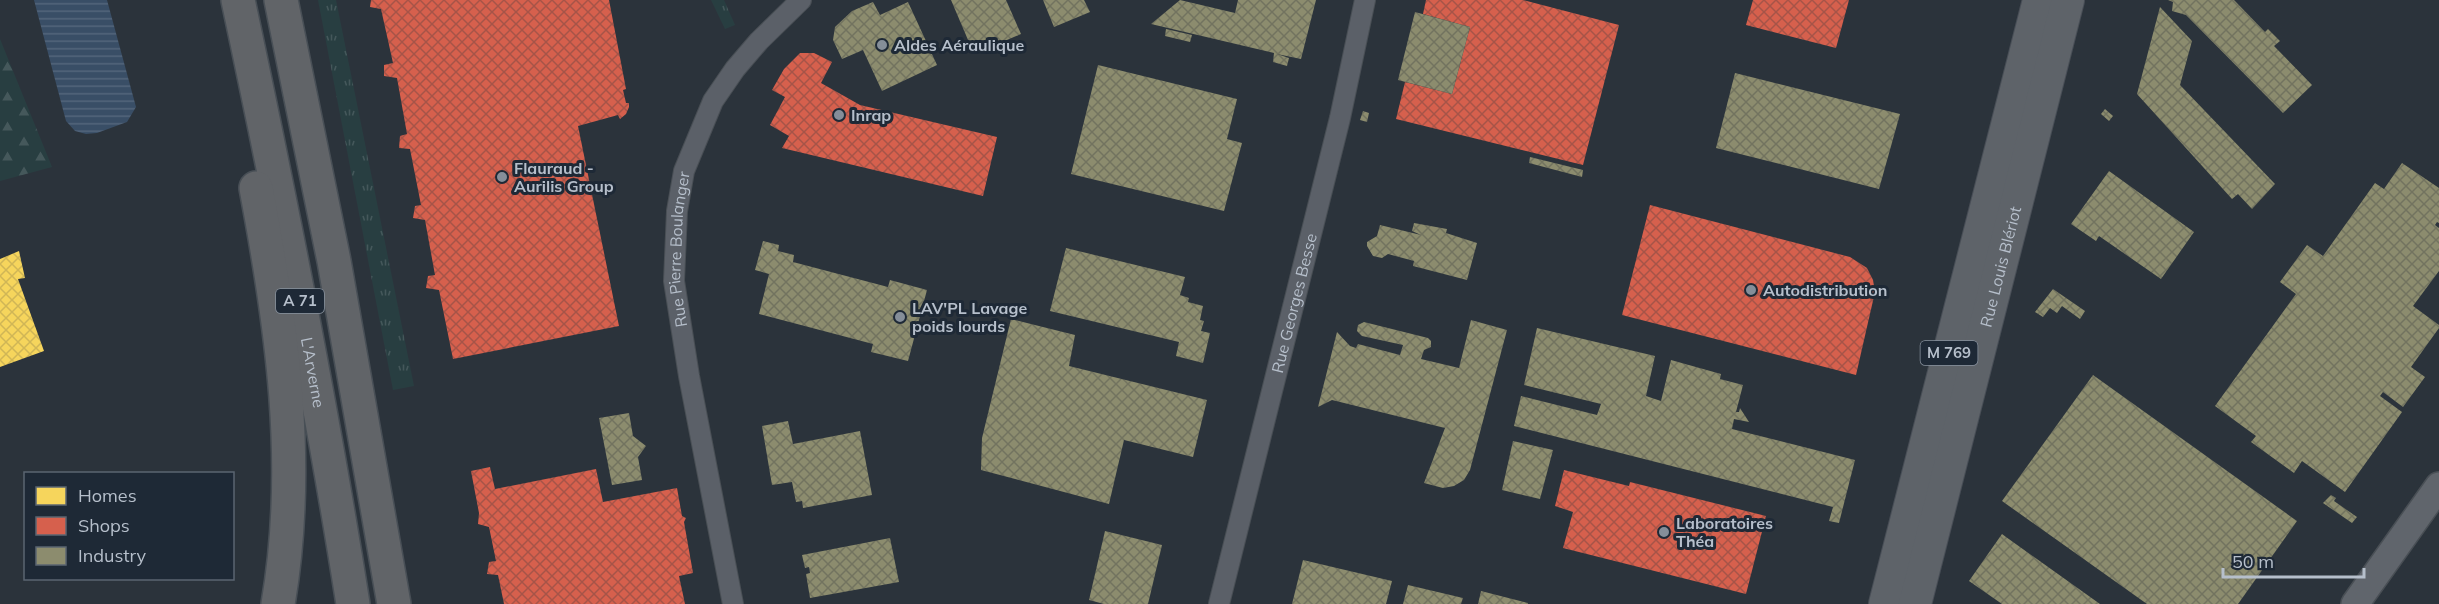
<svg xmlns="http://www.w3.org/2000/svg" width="2439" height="604" font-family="Mulish,sans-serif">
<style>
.grass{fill:url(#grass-tufts)}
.forest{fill:url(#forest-firs)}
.water{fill:url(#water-rules)}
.homes{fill:url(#homes-cross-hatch)}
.shops{fill:url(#shops-cross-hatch)}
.industry{fill:url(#industry-cross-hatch)}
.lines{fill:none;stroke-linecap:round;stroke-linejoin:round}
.street-casing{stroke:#494f55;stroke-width:22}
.secondary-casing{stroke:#494f55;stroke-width:30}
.primary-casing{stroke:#494f57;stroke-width:34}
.highway-casing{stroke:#484f56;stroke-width:36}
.street{stroke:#5b6068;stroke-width:20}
.secondary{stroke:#60656c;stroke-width:27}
.primary{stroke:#5e6369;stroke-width:32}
.highway{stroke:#616468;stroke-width:33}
.poi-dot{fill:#858e99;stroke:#1e2936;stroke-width:2}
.labels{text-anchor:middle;stroke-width:6;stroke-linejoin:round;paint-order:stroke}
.shield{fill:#1e2936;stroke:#88929e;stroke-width:1.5}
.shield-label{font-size:15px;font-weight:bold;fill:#b6bfcb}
.poi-label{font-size:16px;font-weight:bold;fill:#b6bfcb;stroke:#1e2936;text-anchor:start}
.street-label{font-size:16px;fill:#b6bfcb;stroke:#1e2936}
</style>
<defs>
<pattern id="grass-tufts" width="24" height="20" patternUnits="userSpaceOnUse" patternTransform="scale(1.5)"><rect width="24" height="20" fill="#283e41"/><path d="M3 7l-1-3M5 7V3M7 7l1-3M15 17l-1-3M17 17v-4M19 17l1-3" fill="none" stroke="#45585b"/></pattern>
<pattern id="forest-firs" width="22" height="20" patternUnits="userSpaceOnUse" patternTransform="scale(1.5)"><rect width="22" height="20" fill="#283e41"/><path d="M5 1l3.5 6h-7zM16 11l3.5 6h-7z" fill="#45585b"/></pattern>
<pattern id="water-rules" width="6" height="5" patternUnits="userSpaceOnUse" patternTransform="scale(1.5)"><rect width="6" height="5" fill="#394e66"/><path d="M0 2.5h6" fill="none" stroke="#53667b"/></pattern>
<pattern id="homes-cross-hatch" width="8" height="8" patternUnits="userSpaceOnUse" patternTransform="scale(1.5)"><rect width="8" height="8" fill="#f6d55c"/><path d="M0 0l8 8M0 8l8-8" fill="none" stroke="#d0b656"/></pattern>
<pattern id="shops-cross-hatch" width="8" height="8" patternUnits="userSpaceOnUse" patternTransform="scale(1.5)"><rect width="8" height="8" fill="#d6604d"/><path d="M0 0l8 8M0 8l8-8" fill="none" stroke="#a65448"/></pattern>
<pattern id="industry-cross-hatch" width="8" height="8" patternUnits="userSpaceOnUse" patternTransform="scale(1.5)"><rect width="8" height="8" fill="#8c8c6e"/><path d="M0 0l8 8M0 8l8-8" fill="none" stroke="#72735f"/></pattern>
</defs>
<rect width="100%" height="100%" fill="#2b333b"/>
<g class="grass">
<path d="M 318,0 L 336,0 L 414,386 L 393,390 Z"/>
<path d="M 711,0 L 724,0 L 735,25 L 725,29 Z"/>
</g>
<path class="forest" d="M 0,39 L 52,167 L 0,181 Z"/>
<path class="water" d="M 34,0 L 107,0 L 136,107 L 127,122 L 97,133 L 86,134 L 75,131 L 66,121 Z"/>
<path class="homes" d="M 19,251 L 25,278 L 18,279 L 44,351 L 0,367 L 0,259 Z"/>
<g class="shops">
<path d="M 371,0 L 609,0 L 626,89 L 623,90 L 626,103 L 629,103 L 629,107 L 626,114 L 620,119 L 618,115 L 578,126 L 619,326 L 453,359 L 439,290 L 426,288 L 428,276 L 435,275 L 425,220 L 413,218 L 415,206 L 421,205 L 410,149 L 399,148 L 400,136 L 407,134 L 397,78 L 384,76 L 384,65 L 393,63 L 381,9 L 370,7 Z"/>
<path d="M 1426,0 L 1523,0 L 1619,25 L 1583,165 L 1396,119 L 1405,82 L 1452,94 L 1470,27 L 1423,14 Z"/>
<path d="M 1753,0 L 1849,0 L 1836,48 L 1746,25 Z"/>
<path d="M 800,53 L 814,53 L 832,62 L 821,83 L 860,105 L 997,137 L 983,196 L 782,148 L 789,136 L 770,125 L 785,97 L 772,90 L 784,69 Z"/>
<path d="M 1650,205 L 1850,257 L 1867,268 L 1873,280 L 1875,292 L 1856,375 L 1622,315 Z"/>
<path d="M 490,467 L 495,489 L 596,469 L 603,502 L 677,488 L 682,516 L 686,518 L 684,522 L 693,573 L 679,576 L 685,604 L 504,604 L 498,575 L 487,574 L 489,562 L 496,561 L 489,527 L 478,524 L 479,513 L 471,471 Z"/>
<path d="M 1564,470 L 1629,486 L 1630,482 L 1766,516 L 1746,594 L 1563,548 L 1573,512 L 1555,506 Z"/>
</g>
<g class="industry">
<path d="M 951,0 L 1006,0 L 1021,34 L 974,54 Z"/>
<path d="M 1043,0 L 1084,0 L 1090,12 L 1054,27 Z"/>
<path d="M 1180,0 L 1235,13 L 1238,0 L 1316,0 L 1301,59 L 1277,54 L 1289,58 L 1287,66 L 1273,62 L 1274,53 L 1151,24 Z"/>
<path d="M 2168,0 L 2234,0 L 2265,32 L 2268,29 L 2280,41 L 2274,46 L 2312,85 L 2283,113 L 2186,15 L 2172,11 L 2173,2 Z"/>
<path d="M 873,2 L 880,15 L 908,2 L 937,65 L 882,91 L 863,50 L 842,59 L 833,40 L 835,27 L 852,11 Z"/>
<path d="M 2160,7 L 2192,41 L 2180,85 L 2275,184 L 2252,209 L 2238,194 L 2232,199 L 2137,94 Z"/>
<path d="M 1415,12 L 1470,27 L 1452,94 L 1398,80 Z"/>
<path d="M 1166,29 L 1192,35 L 1190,42 L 1165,36 Z"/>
<path d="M 1098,65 L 1237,99 L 1227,139 L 1242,143 L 1224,211 L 1071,174 Z"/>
<path d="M 1735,73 L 1900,114 L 1879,189 L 1716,148 Z"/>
<path d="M 2105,109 L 2113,116 L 2109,121 L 2101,114 Z"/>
<path d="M 1363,111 L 1369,113 L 1367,122 L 1360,120 Z"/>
<path d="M 1530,157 L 1583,170 L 1582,177 L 1529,163 Z"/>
<path d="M 2402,163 L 2439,188 L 2439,223 L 2437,222 L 2435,225 L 2439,228 L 2439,271 L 2413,306 L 2439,325 L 2439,328 L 2411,367 L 2425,377 L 2403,407 L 2383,392 L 2380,396 L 2402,412 L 2345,492 L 2302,461 L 2294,473 L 2251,442 L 2256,436 L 2215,406 L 2296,294 L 2280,282 L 2307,245 L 2323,256 L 2375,183 L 2384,189 Z"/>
<path d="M 2109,171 L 2194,232 L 2161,279 L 2099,236 L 2096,241 L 2071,224 Z"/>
<path d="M 1414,223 L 1447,229 L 1446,233 L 1477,243 L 1467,280 L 1413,266 L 1414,261 L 1388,254 L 1382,258 L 1373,256 L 1367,246 L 1367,242 L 1377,236 L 1380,225 L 1421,235 L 1412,231 Z"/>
<path d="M 763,241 L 779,245 L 778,251 L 794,255 L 793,262 L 888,287 L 890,280 L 927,290 L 908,361 L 871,352 L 873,344 L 759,314 L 769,274 L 755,270 Z"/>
<path d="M 1066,248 L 1185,277 L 1180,295 L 1189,298 L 1188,302 L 1203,306 L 1200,320 L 1204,321 L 1201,331 L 1210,333 L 1203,363 L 1176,356 L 1179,342 L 1050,311 Z"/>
<path d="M 2053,289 L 2085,311 L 2080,319 L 2062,306 L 2057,313 L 2050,308 L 2043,317 L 2035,312 Z"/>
<path d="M 1011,319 L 1075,335 L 1069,366 L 1207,400 L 1193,457 L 1124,440 L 1109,504 L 981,470 L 982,438 Z"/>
<path d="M 1471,320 L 1507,330 L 1470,470 L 1464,480 L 1454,486 L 1443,488 L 1424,483 L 1445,428 L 1332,400 L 1318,407 L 1337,332 L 1350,346 L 1356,348 L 1358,344 L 1400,355 L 1403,345 L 1362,336 L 1357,331 L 1358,325 L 1364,322 L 1428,338 L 1431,341 L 1431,347 L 1424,350 L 1421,359 L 1459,368 Z"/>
<path d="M 1537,328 L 1655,356 L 1646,396 L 1661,401 L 1671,360 L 1721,374 L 1720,379 L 1743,385 L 1736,412 L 1739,412 L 1740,408 L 1749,422 L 1734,419 L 1732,429 L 1855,460 L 1839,523 L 1829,521 L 1833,507 L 1514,426 L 1521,396 L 1597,415 L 1601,404 L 1524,385 Z"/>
<path d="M 2093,375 L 2297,521 L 2238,604 L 2147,604 L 2002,501 Z"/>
<path d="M 629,413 L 633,436 L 646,446 L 638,457 L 642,480 L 612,485 L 599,418 Z"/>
<path d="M 788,421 L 793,444 L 860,431 L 872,495 L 803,508 L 802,501 L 796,502 L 792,482 L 772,485 L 762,426 Z"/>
<path d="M 1513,441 L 1553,450 L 1540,499 L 1502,490 Z"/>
<path d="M 2331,495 L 2336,498 L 2334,501 L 2357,517 L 2352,523 L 2323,503 Z"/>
<path d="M 1105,531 L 1162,545 L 1148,604 L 1104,604 L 1089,600 Z"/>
<path d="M 2002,534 L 2006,537 L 2100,604 L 2002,604 L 1969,581 Z"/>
<path d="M 890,538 L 899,582 L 810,598 L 806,574 L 810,573 L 809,567 L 805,568 L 802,555 Z"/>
<path d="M 1303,560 L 1392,581 L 1386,604 L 1292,604 Z"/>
<path d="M 1408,585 L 1463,598 L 1461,604 L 1403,604 Z"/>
<path d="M 1481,591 L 1528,603 L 1528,604 L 1478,604 Z"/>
</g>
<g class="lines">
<g class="street-casing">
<g id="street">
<path id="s1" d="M 733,604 L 689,376 L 674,281 L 677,211 L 684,171 L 713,101 L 735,69 L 759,41 L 801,0"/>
<path id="s2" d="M 1219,604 L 1340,118 L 1365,0"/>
</g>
</g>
<g class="secondary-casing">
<path id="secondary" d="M 2355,604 L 2439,486"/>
</g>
<g class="primary-casing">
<g id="primary">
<path d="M 1885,604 L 2039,0"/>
<path id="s3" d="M 1915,604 L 2068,0"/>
</g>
</g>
<g class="highway-casing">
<g id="highway">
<path id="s4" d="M 238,0 C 281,201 321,401 353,604"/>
<path d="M 281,0 L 334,261 L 394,604"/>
<path d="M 256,188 C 282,326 302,465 278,604"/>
</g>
</g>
<use href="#street" class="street"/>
<use href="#secondary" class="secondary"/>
<use href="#primary" class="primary"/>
<use href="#highway" class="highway"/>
</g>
<g class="poi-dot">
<circle cx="882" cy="45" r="6"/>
<circle cx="839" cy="115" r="6"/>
<circle cx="502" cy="177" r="6"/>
<circle cx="1751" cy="290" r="6"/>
<circle cx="900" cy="317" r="6"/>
<circle cx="1664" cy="532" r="6"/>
</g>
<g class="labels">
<g class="shield">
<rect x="276" y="289" width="48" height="24" rx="4.5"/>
<rect x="1920.5" y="341" width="57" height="24" rx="4.5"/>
</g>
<g class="shield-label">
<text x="300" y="306">A 71</text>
<text x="1949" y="358">M 769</text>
</g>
<g class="poi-label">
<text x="894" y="51">Aldes Aéraulique</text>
<text x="851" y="121">Inrap</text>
<text x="514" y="174">Flauraud -<tspan x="514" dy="18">Aurilis Group</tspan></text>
<text x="1763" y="296">Autodistribution</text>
<text x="912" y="314">LAV'PL Lavage<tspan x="912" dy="18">poids lourds</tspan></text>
<text x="1676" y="529">Laboratoires<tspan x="1676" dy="18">Théa</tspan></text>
</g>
<g class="street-label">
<text dy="6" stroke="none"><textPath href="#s1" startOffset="360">Rue Pierre Boulanger</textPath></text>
<text dy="6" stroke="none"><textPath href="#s3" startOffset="348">Rue Louis Blériot</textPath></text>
<text dy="6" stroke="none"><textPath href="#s2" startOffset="310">Rue Georges Besse</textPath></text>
<text dy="6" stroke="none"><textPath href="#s4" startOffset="380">L'Arverne</textPath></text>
</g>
</g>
<rect x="24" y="472" width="210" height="108" fill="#1e2936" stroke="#5b6572" stroke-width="1.5"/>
<rect x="36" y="487" width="30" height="18" fill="#f6d55c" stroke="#5b6572" stroke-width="1.5"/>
<text x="78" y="502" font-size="18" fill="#b6bfcb">Homes</text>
<rect x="36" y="517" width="30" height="18" fill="#d6604d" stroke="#5b6572" stroke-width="1.5"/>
<text x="78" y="532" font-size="18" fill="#b6bfcb">Shops</text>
<rect x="36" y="547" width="30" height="18" fill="#8c8c6e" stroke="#5b6572" stroke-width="1.5"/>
<text x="78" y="562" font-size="18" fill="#b6bfcb">Industry</text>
<path d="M2223 568v9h141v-9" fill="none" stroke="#b6bfcb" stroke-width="3"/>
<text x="2232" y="568" font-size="18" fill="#b6bfcb" stroke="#1e2936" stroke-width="4.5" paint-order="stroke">50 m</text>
</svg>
